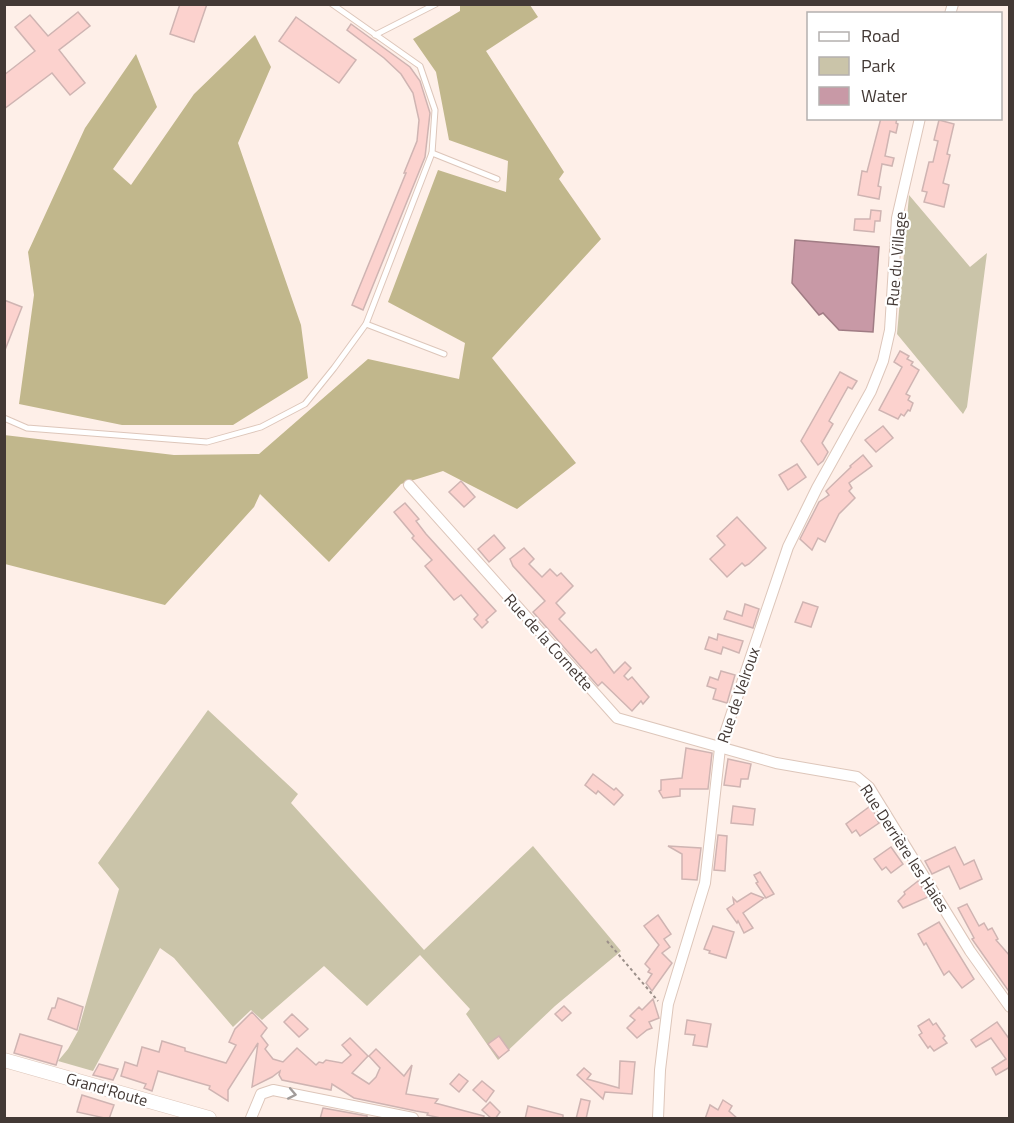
<svg xmlns="http://www.w3.org/2000/svg" width="1014" height="1123" font-family="'Titillium Web',sans-serif">
<style>
.green{fill:#cac4a9}
.forest{fill:#c1b78c}
.water{fill:#c899a6;stroke:#a07c84;stroke-width:1.5}
.building{fill:#fcd2ce;stroke:#cfb4b2;stroke-width:1.5}
.lines{fill:none;stroke-linecap:round;stroke-linejoin:round}
.service-casing{stroke:#ddc6ba;stroke-width:7}
.minor-casing{stroke:#ddc6ba;stroke-width:12}
.secondary-casing{stroke:#ddc6ba;stroke-width:15}
.path{stroke:#9b8f89;stroke-width:2;stroke-dasharray:3 3;stroke-linecap:butt}
.service{stroke:#fff;stroke-width:5}
.minor{stroke:#fff;stroke-width:10}
.secondary{stroke:#fff;stroke-width:14}
.oneway{stroke:#a19c9a}
.labels{text-anchor:middle;stroke-width:4.5;stroke-linejoin:round;paint-order:stroke}
.street-label{font-size:16px;fill:#433935;stroke:#fff}
</style>
<rect width="100%" height="100%" fill="#feefe8"/>
<g class="green">
<path d="M 909,195 L 970,267 L 987,253 L 967,407 L 963,414 L 897,334 Z"/>
<path d="M 208,710 L 298,794 L 291,803 L 424,950 L 533,846 L 621,951 L 555,1006 L 498,1060 L 466,1014 L 470,1009 L 420,955 L 367,1006 L 324,966 L 262,1020 L 251,1010 L 233,1027 L 174,958 L 160,948 L 93,1071 L 58,1061 L 68,1049 L 78,1031 L 119,889 L 98,863 Z"/>
</g>
<g class="forest">
<path d="M 460,5 L 530,5 L 538,17 L 486,51 L 564,172 L 559,179 L 601,239 L 492,358 L 576,463 L 517,509 L 443,471 L 401,484 L 329,562 L 260,494 L 254,507 L 165,605 L 5,564 L 4,435 L 174,455 L 259,454 L 368,359 L 459,379 L 465,343 L 388,302 L 438,170 L 506,192 L 508,161 L 449,140 L 436,72 L 413,39 L 460,11 Z"/>
<path d="M 255,35 L 271,67 L 238,143 L 301,325 L 308,378 L 233,425 L 122,425 L 19,404 L 34,295 L 28,252 L 85,128 L 136,54 L 157,107 L 113,169 L 131,185 L 194,94 Z"/>
</g>
<path class="water" d="M 795,240 L 879,247 L 873,332 L 839,330 L 823,313 L 819,315 L 792,283 Z"/>
<g class="building">
<path d="M 180,4 L 207,4 L 194,42 L 170,34 Z"/>
<path d="M 78,12 L 90,26 L 59,50 L 85,83 L 70,95 L 52,73 L 4,109 L 4,75 L 35,51 L 15,27 L 30,15 L 48,36 Z"/>
<path d="M 296,17 L 356,60 L 339,83 L 279,41 Z"/>
<path d="M 351,24 L 410,67 L 420,81 L 430,113 L 425,157 L 363,310 L 352,305 L 406,173 L 404,173 L 417,141 L 419,120 L 413,93 L 401,74 L 384,58 L 347,30 Z"/>
<path d="M 881,118 L 897,118 L 896,123 L 898,124 L 896,133 L 890,131 L 885,156 L 894,158 L 892,166 L 882,164 L 878,186 L 881,187 L 879,199 L 858,195 L 862,171 L 867,172 Z"/>
<path d="M 939,120 L 954,124 L 947,154 L 950,155 L 943,183 L 949,185 L 944,207 L 924,202 L 927,192 L 922,191 L 929,162 L 933,162 L 938,141 L 934,140 Z"/>
<path d="M 871,210 L 881,211 L 880,221 L 875,221 L 874,232 L 854,230 L 855,219 L 870,219 Z"/>
<path d="M 4,300 L 22,307 L 5,350 L 4,350 Z"/>
<path d="M 900,351 L 909,356 L 907,359 L 913,362 L 911,365 L 919,370 L 906,394 L 910,396 L 908,400 L 913,403 L 910,411 L 908,410 L 904,416 L 901,414 L 898,419 L 879,410 L 902,367 L 894,362 Z"/>
<path d="M 840,372 L 857,381 L 852,389 L 848,387 L 829,421 L 833,424 L 822,443 L 828,452 L 823,461 L 818,465 L 801,441 Z"/>
<path d="M 883,426 L 893,438 L 876,452 L 865,440 Z"/>
<path d="M 863,455 L 872,466 L 849,483 L 852,488 L 849,491 L 855,498 L 839,514 L 825,542 L 818,538 L 812,550 L 800,539 L 819,502 L 829,495 L 826,491 L 851,467 L 850,466 Z"/>
<path d="M 797,464 L 806,477 L 788,490 L 779,475 Z"/>
<path d="M 461,481 L 475,497 L 464,507 L 449,492 Z"/>
<path d="M 405,503 L 419,519 L 416,521 L 426,534 L 496,611 L 486,620 L 488,622 L 482,628 L 474,619 L 478,615 L 461,595 L 454,600 L 425,566 L 432,560 L 412,538 L 414,536 L 394,512 Z"/>
<path d="M 737,517 L 766,548 L 749,564 L 745,566 L 742,563 L 727,577 L 710,559 L 725,545 L 717,536 Z"/>
<path d="M 494,535 L 505,548 L 489,562 L 478,549 Z"/>
<path d="M 524,548 L 534,559 L 529,564 L 542,577 L 550,569 L 557,576 L 561,573 L 573,586 L 556,603 L 565,613 L 559,619 L 591,653 L 596,649 L 614,673 L 625,662 L 631,668 L 624,676 L 628,680 L 632,677 L 649,697 L 643,704 L 641,701 L 632,711 L 602,682 L 598,686 L 533,612 L 545,601 L 513,566 L 510,559 Z"/>
<path d="M 803,602 L 818,607 L 811,627 L 795,622 Z"/>
<path d="M 745,604 L 759,609 L 753,628 L 724,619 L 727,611 L 742,616 Z"/>
<path d="M 718,634 L 743,641 L 739,653 L 723,647 L 721,654 L 705,649 L 709,637 L 717,640 Z"/>
<path d="M 721,671 L 735,675 L 727,703 L 713,699 L 716,689 L 707,686 L 710,677 L 718,680 Z"/>
<path d="M 686,748 L 712,753 L 708,789 L 680,789 L 680,796 L 663,798 L 659,791 L 661,790 L 661,780 L 682,778 Z"/>
<path d="M 728,759 L 751,764 L 748,779 L 741,779 L 740,787 L 724,785 Z"/>
<path d="M 593,774 L 614,790 L 616,788 L 623,795 L 614,805 L 598,791 L 596,794 L 585,785 Z"/>
<path d="M 733,806 L 755,809 L 753,825 L 731,823 Z"/>
<path d="M 869,807 L 878,817 L 876,818 L 879,823 L 860,836 L 856,830 L 852,833 L 846,824 Z"/>
<path d="M 718,835 L 727,836 L 725,871 L 714,870 Z"/>
<path d="M 668,846 L 701,848 L 697,880 L 682,879 L 682,854 Z"/>
<path d="M 891,847 L 903,864 L 891,873 L 886,867 L 882,870 L 874,859 Z"/>
<path d="M 955,847 L 964,865 L 974,860 L 982,879 L 960,889 L 949,866 L 932,874 L 925,861 Z"/>
<path d="M 760,872 L 774,894 L 766,898 L 756,883 L 758,882 L 754,875 Z"/>
<path d="M 918,881 L 928,897 L 903,908 L 898,901 L 905,894 L 904,892 Z"/>
<path d="M 751,893 L 764,898 L 743,913 L 753,928 L 744,933 L 738,921 L 737,923 L 727,909 L 734,904 L 733,898 L 737,902 Z"/>
<path d="M 967,904 L 979,926 L 984,923 L 988,930 L 992,928 L 998,939 L 996,940 L 1010,956 L 1010,993 L 972,939 L 974,938 L 958,908 Z"/>
<path d="M 658,915 L 671,934 L 664,939 L 670,947 L 662,953 L 672,963 L 652,991 L 646,983 L 652,974 L 648,972 L 650,969 L 645,964 L 659,945 L 644,926 Z"/>
<path d="M 939,922 L 974,979 L 962,988 L 949,971 L 944,975 L 926,943 L 924,945 L 918,934 Z"/>
<path d="M 713,926 L 734,932 L 726,958 L 709,953 L 710,951 L 704,949 Z"/>
<path d="M 58,998 L 83,1007 L 77,1030 L 48,1019 L 52,1008 L 55,1008 Z"/>
<path d="M 653,999 L 659,1018 L 649,1022 L 652,1028 L 647,1030 L 637,1038 L 627,1028 L 635,1020 L 630,1016 L 639,1007 L 642,1010 Z"/>
<path d="M 564,1006 L 571,1013 L 562,1021 L 555,1014 Z"/>
<path d="M 252,1012 L 267,1028 L 261,1036 L 268,1045 L 265,1049 L 273,1059 L 283,1062 L 297,1048 L 316,1065 L 319,1062 L 323,1063 L 326,1060 L 342,1063 L 351,1055 L 342,1045 L 350,1038 L 368,1056 L 352,1073 L 369,1084 L 376,1077 L 380,1068 L 369,1056 L 376,1049 L 404,1076 L 412,1065 L 406,1094 L 438,1099 L 435,1103 L 484,1116 L 483,1119 L 445,1119 L 427,1115 L 428,1113 L 416,1111 L 354,1098 L 332,1084 L 331,1090 L 282,1080 L 279,1075 L 280,1071 L 272,1077 L 252,1087 L 258,1043 L 228,1090 L 228,1101 L 209,1089 L 210,1086 L 158,1071 L 152,1091 L 144,1088 L 146,1084 L 121,1076 L 125,1062 L 137,1066 L 142,1047 L 159,1052 L 162,1041 L 185,1048 L 185,1051 L 226,1063 L 236,1045 L 229,1042 L 235,1029 Z"/>
<path d="M 292,1014 L 308,1029 L 299,1037 L 284,1022 Z"/>
<path d="M 929,1019 L 933,1025 L 936,1023 L 945,1036 L 943,1038 L 947,1043 L 934,1051 L 930,1046 L 928,1048 L 919,1035 L 922,1033 L 918,1026 Z"/>
<path d="M 687,1020 L 711,1024 L 707,1047 L 693,1045 L 695,1035 L 685,1034 Z"/>
<path d="M 997,1022 L 1010,1040 L 1010,1067 L 996,1075 L 992,1068 L 1006,1059 L 991,1038 L 976,1047 L 971,1040 Z"/>
<path d="M 20,1034 L 62,1046 L 56,1065 L 14,1053 Z"/>
<path d="M 499,1036 L 509,1050 L 499,1058 L 488,1044 Z"/>
<path d="M 620,1061 L 635,1062 L 632,1094 L 605,1092 L 603,1099 L 577,1075 L 584,1068 L 591,1074 L 587,1079 L 619,1088 Z"/>
<path d="M 99,1064 L 118,1069 L 113,1080 L 93,1075 Z"/>
<path d="M 459,1074 L 468,1081 L 459,1092 L 450,1084 Z"/>
<path d="M 482,1081 L 494,1091 L 486,1102 L 473,1090 Z"/>
<path d="M 82,1095 L 114,1105 L 109,1119 L 77,1112 Z"/>
<path d="M 581,1099 L 590,1101 L 586,1119 L 576,1119 Z"/>
<path d="M 723,1100 L 732,1106 L 729,1111 L 738,1119 L 705,1119 L 710,1105 L 718,1110 Z"/>
<path d="M 490,1102 L 500,1112 L 495,1119 L 492,1119 L 482,1110 Z"/>
<path d="M 528,1106 L 563,1115 L 563,1119 L 525,1119 Z"/>
<path d="M 323,1108 L 367,1116 L 367,1119 L 320,1119 Z"/>
</g>
<g class="lines">
<g class="service-casing">
<g id="service">
<path d="M 375,35 L 436,4"/>
<path d="M 432,153 L 497,179"/>
<path d="M 366,324 L 444,354"/>
<path d="M 4,418 L 27,428 L 207,442 L 261,427 L 305,404 L 334,368 L 366,324 L 432,153 L 435,110 L 420,66 L 332,4"/>
</g>
</g>
<g class="minor-casing">
<g id="minor">
<path d="M 950,14 L 953,4"/>
<path d="M 409,485 L 617,718 L 776,763 L 857,777 L 869,787 L 970,951 L 1010,1007"/>
<path d="M 251,1118 L 261,1094 L 273,1090 L 413,1118"/>
<path d="M 658,1118 L 660,1070 L 668,1004 L 705,883 L 720,748 L 788,547 L 817,488 L 871,391 L 883,361 L 890,330 L 897,218 L 920,118"/>
</g>
</g>
<g class="secondary-casing">
<path id="secondary" d="M 4,1060 L 209,1118"/>
</g>
<path class="path" d="M 607,941 L 658,1001"/>
<use href="#service" class="service"/>
<use href="#minor" class="minor"/>
<use href="#secondary" class="secondary"/>
</g>
<defs><path id="oneway-chevron" d="M-2-3.5L2.5 0L-2 3.5" fill="none" stroke-width="1.6" stroke-linecap="round" stroke-linejoin="round" transform="scale(1.5)"/></defs>
<use class="oneway" href="#oneway-chevron" transform="translate(292 1094) rotate(11)"/>
<g class="labels">
<g class="street-label">
<text transform="translate(896 259) rotate(-85)" y="6">Rue du Village</text>
<text transform="translate(549 642) rotate(48)" y="6">Rue de la Cornette</text>
<text transform="translate(738 695) rotate(-71)" y="6">Rue de Velroux</text>
<text transform="translate(905 848) rotate(57)" y="6">Rue Derrière les Haies</text>
<text transform="translate(107 1089) rotate(16)" y="6">Grand'Route</text>
</g>
</g>
<rect width="1014" height="1123" fill="none" stroke="#433935" stroke-width="12"/>
<rect x="807" y="12" width="195" height="108" fill="#ffffff" stroke="#b4b0ae" stroke-width="1.5"/>
<rect x="819" y="32" width="30" height="9" fill="#ffffff" stroke="#b4b0ae" stroke-width="1.5"/>
<text x="861" y="42" font-size="18" fill="#433935">Road</text>
<rect x="819" y="57" width="30" height="18" fill="#cac4a9" stroke="#b4b0ae" stroke-width="1.5"/>
<text x="861" y="72" font-size="18" fill="#433935">Park</text>
<rect x="819" y="87" width="30" height="18" fill="#c899a6" stroke="#b4b0ae" stroke-width="1.5"/>
<text x="861" y="102" font-size="18" fill="#433935">Water</text>
</svg>
